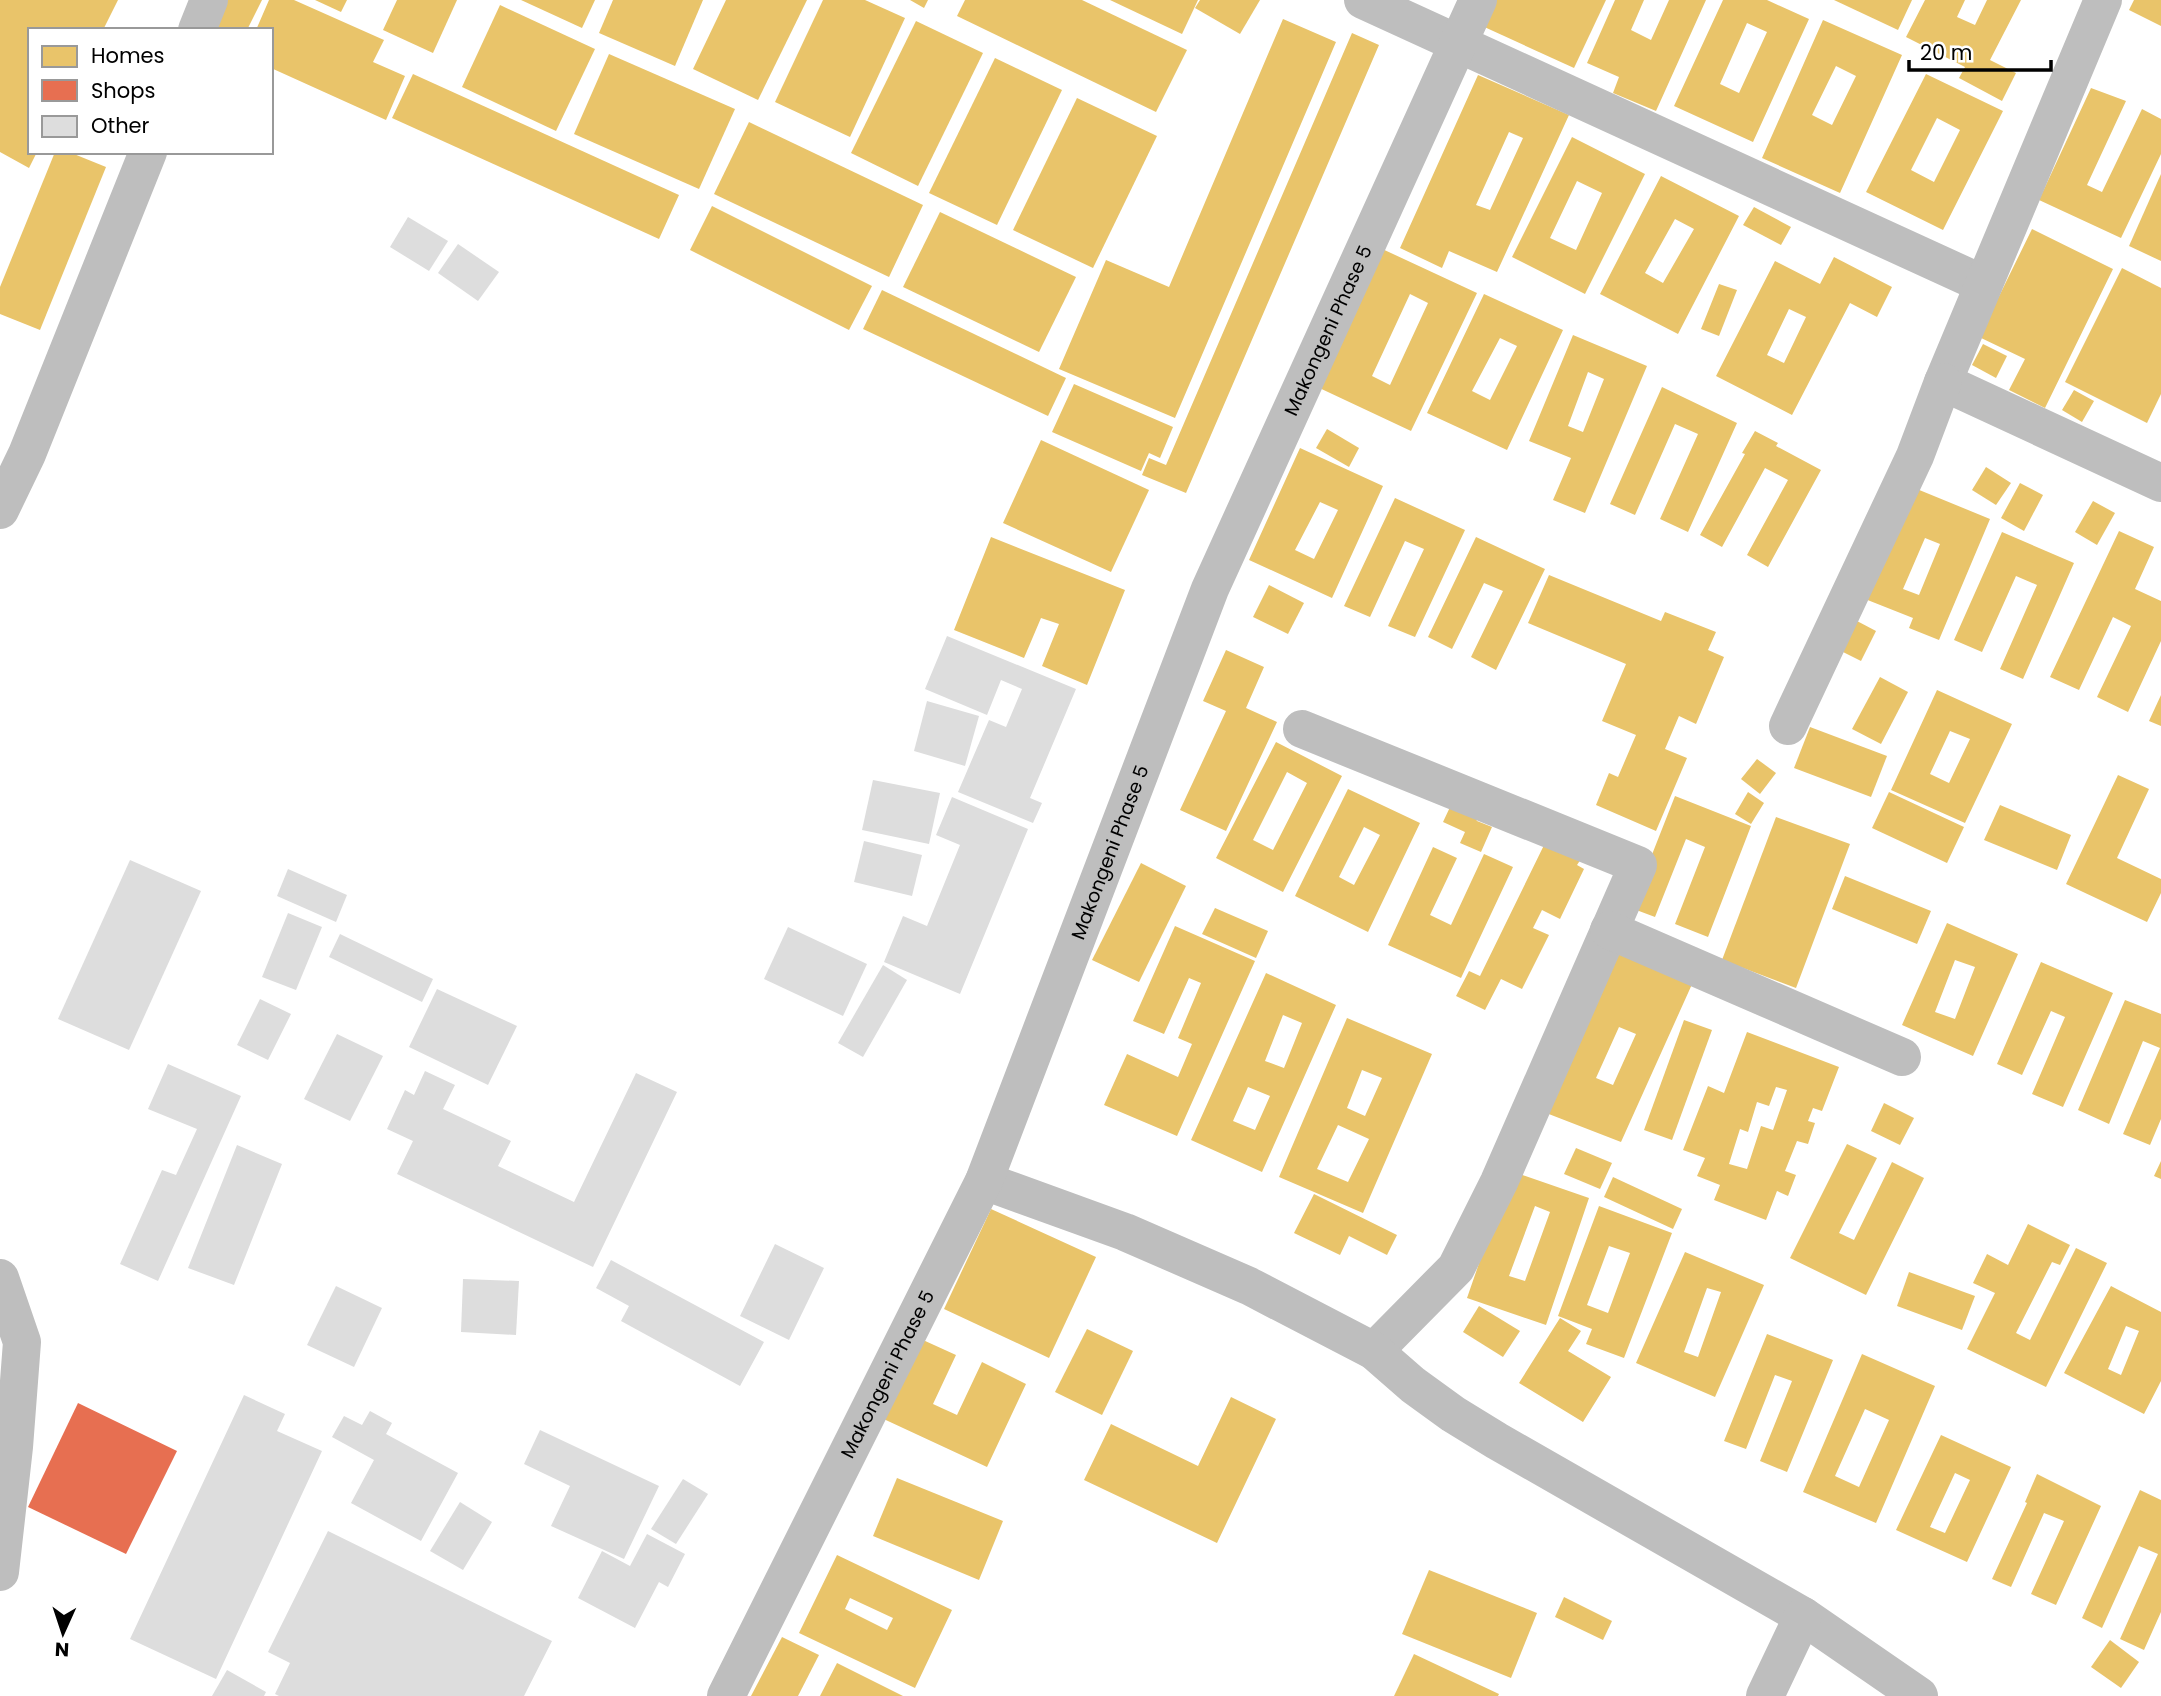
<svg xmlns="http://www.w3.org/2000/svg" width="2161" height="1696" font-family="Poppins,sans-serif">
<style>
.homes{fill:#e9c46a;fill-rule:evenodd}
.shops{fill:#e76f51}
.building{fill:#ddd}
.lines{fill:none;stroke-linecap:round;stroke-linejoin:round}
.street{stroke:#bebebe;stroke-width:38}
.labels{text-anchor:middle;stroke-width:7;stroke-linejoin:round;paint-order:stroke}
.street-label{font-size:19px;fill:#000;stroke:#fff}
</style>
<rect width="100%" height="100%" fill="#fff"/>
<g class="homes">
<path d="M 0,0 L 118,0 L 103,30 L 30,30 L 30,152 L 37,152 L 29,168 L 0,152 Z"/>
<path d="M 227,0 L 262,0 L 247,30 L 211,30 Z"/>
<path d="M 269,0 L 294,0 L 384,40 L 373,62 L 405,76 L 386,120 L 271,68 L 271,30 L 256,30 Z"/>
<path d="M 315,0 L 347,0 L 341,12 Z"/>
<path d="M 397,0 L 457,0 L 433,53 L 383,30 Z"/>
<path d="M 521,0 L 595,0 L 582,28 Z"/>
<path d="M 613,0 L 703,0 L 675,66 L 599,33 Z"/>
<path d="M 726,0 L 807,0 L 758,100 L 693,69 Z"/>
<path d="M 823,0 L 865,0 L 905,18 L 850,137 L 775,102 Z"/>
<path d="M 910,0 L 928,0 L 924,8 Z"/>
<path d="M 965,0 L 1082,0 L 1187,50 L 1156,112 L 957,16 Z"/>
<path d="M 1110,0 L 1198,0 L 1182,34 Z"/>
<path d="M 1200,0 L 1260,0 L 1240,34 L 1195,8 Z"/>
<path d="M 1492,0 L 1606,0 L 1574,68 L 1480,25 Z"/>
<path d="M 1615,0 L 1644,0 L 1631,30 L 1651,40 L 1669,0 L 1706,0 L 1656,111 L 1613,93 L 1619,77 L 1587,63 Z"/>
<path d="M 1723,0 L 1767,0 L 1809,19 L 1753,142 L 1674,106 ZM 1747,23 L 1767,32 L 1739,93 L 1720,84 Z"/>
<path d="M 1834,0 L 1912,0 L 1898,30 Z"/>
<path d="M 1925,0 L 1965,0 L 1957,17 L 1975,25 L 1987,0 L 2021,0 L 1990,60 L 2016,73 L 2002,101 L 1959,78 L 1965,67 L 1906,37 Z"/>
<path d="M 2134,0 L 2161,0 L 2161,26 L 2129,10 Z"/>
<path d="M 500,5 L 595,49 L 556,131 L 462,87 Z"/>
<path d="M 1283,19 L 1336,42 L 1175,418 L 1059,369 L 1106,260 L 1169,287 Z"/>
<path d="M 1823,20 L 1902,55 L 1840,193 L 1762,158 ZM 1836,66 L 1856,76 L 1832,125 L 1812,115 Z"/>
<path d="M 916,21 L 983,53 L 918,186 L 851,153 Z"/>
<path d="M 1352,33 L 1379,45 L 1186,493 L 1142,475 L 1149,458 L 1166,465 Z"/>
<path d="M 609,54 L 735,109 L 699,189 L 574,134 Z"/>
<path d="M 995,58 L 1062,90 L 997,225 L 929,193 Z"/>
<path d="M 413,74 L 679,195 L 659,239 L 392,118 Z"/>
<path d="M 1926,74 L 2003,111 L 1943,230 L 1866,192 ZM 1937,118 L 1960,130 L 1934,182 L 1911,170 Z"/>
<path d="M 1478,75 L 1569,115 L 1497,272 L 1449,251 L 1442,268 L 1400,248 ZM 1509,132 L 1523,138 L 1490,210 L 1476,205 Z"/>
<path d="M 2091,88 L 2126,101 L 2087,185 L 2102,192 L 2142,109 L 2161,119 L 2161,154 L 2121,238 L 2039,200 Z"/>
<path d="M 1077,98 L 1157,136 L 1093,268 L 1013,230 Z"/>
<path d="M 749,122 L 923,205 L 889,277 L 714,194 Z"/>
<path d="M 1572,137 L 1645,174 L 1585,294 L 1512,257 ZM 1577,181 L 1602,193 L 1576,250 L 1550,238 Z"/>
<path d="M 55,152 L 69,152 L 106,167 L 40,330 L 0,314 L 0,287 Z"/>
<path d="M 2161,174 L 2161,261 L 2129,246 Z"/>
<path d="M 1661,176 L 1739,216 L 1678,334 L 1600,294 ZM 1675,219 L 1694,229 L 1663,283 L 1645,273 Z"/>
<path d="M 712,206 L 872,286 L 849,330 L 690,250 Z"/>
<path d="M 1754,207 L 1791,227 L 1781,245 L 1743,225 Z"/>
<path d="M 940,212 L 1076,277 L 1039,352 L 903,287 Z"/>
<path d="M 2032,229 L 2113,269 L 2045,408 L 2009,390 L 2025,359 L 1979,337 Z"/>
<path d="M 1378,247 L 1477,293 L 1411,431 L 1313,385 ZM 1410,294 L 1428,303 L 1390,385 L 1372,376 Z"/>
<path d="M 1834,257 L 1892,287 L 1877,317 L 1850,303 L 1792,415 L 1716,376 L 1775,261 L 1820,284 ZM 1789,309 L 1806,317 L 1784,363 L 1767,355 Z"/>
<path d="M 2122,268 L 2161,288 L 2161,394 L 2147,423 L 2065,382 Z"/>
<path d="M 1719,284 L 1737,290 L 1719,336 L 1701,329 Z"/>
<path d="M 882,290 L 1066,378 L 1048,416 L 863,329 Z"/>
<path d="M 1484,294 L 1563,330 L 1507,450 L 1427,413 ZM 1500,338 L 1517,346 L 1490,400 L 1472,391 Z"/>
<path d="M 1573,335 L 1647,366 L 1585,513 L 1553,500 L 1571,458 L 1529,441 ZM 1588,372 L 1604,379 L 1583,432 L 1568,426 Z"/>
<path d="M 1983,344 L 2007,356 L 1996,378 L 1972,365 Z"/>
<path d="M 1074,384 L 1173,427 L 1160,458 L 1149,453 L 1141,471 L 1052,432 Z"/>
<path d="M 1662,387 L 1737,423 L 1688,532 L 1660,519 L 1698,434 L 1675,424 L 1635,515 L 1610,504 Z"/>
<path d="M 2074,390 L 2094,401 L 2082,422 L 2062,410 Z"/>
<path d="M 1327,429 L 1359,448 L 1349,467 L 1316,448 Z"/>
<path d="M 1755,431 L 1778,443 L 1776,446 L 1821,470 L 1768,567 L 1747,555 L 1788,480 L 1765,468 L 1722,547 L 1700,535 L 1745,454 L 1742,453 Z"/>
<path d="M 1041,440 L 1149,490 L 1111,572 L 1003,523 Z"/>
<path d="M 1300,448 L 1383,486 L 1332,598 L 1249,560 ZM 1320,502 L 1338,510 L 1314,559 L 1295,550 Z"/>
<path d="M 1986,467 L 2011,483 L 1996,505 L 1972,490 Z"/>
<path d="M 2020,483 L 2043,495 L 2024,531 L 2001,518 Z"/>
<path d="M 1912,487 L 1990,519 L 1939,640 L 1909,628 L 1913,618 L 1865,599 ZM 1925,538 L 1940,544 L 1919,595 L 1903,589 Z"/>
<path d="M 1395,498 L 1465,530 L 1415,637 L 1388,626 L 1424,549 L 1405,541 L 1370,617 L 1344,606 Z"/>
<path d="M 2093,501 L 2115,513 L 2097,545 L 2075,532 Z"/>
<path d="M 2119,531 L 2154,547 L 2135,589 L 2161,601 L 2161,641 L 2128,712 L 2097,697 L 2131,626 L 2113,617 L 2079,690 L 2050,677 Z"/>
<path d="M 2002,532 L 2074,563 L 2023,679 L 2000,669 L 2037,585 L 2016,576 L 1982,652 L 1954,640 Z"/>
<path d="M 991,537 L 1125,590 L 1087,685 L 1042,666 L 1059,624 L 1041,618 L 1024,658 L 954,630 Z"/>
<path d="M 1476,537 L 1545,569 L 1496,670 L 1471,657 L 1503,591 L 1484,583 L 1452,649 L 1428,637 Z"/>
<path d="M 1549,575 L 1661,621 L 1665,612 L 1716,632 L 1708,650 L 1724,657 L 1696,724 L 1679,716 L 1665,749 L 1687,758 L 1656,831 L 1596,805 L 1609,773 L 1618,777 L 1636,735 L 1602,721 L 1626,664 L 1528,623 Z"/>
<path d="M 1269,585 L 1304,603 L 1288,634 L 1253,617 Z"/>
<path d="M 1857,621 L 1876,631 L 1861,661 L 1841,651 Z"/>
<path d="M 1226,650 L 1264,667 L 1246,708 L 1277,722 L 1226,831 L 1180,810 L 1226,711 L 1203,701 Z"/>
<path d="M 1880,677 L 1908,692 L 1881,744 L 1852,729 Z"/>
<path d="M 1937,690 L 2012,724 L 1965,823 L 1891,790 ZM 1950,731 L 1970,739 L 1949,783 L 1930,774 Z"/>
<path d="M 2161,695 L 2161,726 L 2149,721 Z"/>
<path d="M 1810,727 L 1887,756 L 1871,797 L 1794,768 Z"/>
<path d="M 1276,742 L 1342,776 L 1283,892 L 1216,858 ZM 1287,772 L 1307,783 L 1273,850 L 1253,840 Z"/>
<path d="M 1757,759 L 1776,773 L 1760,794 L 1741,779 Z"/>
<path d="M 2118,775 L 2149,789 L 2117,858 L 2161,879 L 2161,893 L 2147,922 L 2066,884 Z"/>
<path d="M 1459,788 L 1477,821 L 1492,827 L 1481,852 L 1460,843 L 1465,832 L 1443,822 Z"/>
<path d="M 1348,789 L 1420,823 L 1368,932 L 1295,896 ZM 1364,827 L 1380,835 L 1354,885 L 1339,877 Z"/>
<path d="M 1748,792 L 1764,803 L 1751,824 L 1735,814 Z"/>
<path d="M 1889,792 L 1964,827 L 1947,863 L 1872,828 Z"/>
<path d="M 1675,796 L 1751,826 L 1708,937 L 1675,924 L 1705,847 L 1686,839 L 1655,917 L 1631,908 Z"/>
<path d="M 2000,805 L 2071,835 L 2057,870 L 1984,840 Z"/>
<path d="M 1776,817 L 1850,844 L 1796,988 L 1722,960 Z"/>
<path d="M 1547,839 L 1583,856 L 1577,865 L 1584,869 L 1560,919 L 1542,910 L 1533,928 L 1549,935 L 1522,989 L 1501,979 L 1485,1010 L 1456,996 L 1469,971 L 1480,976 Z"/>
<path d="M 1433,847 L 1457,858 L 1430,915 L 1451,925 L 1484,854 L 1513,867 L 1461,978 L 1388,945 Z"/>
<path d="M 1141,863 L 1186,886 L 1139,982 L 1092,960 Z"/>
<path d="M 1845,876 L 1931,911 L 1917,944 L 1832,909 Z"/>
<path d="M 1215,908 L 1268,931 L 1256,958 L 1202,934 Z"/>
<path d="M 1947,923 L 2018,954 L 1973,1056 L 1902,1025 ZM 1955,960 L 1975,967 L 1955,1019 L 1935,1012 Z"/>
<path d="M 1175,926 L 1255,961 L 1177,1136 L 1104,1105 L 1127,1054 L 1178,1077 L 1192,1044 L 1178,1038 L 1201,983 L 1189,978 L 1164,1034 L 1133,1021 Z"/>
<path d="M 1611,949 L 1693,982 L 1621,1142 L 1541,1111 ZM 1619,1027 L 1636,1034 L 1613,1085 L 1596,1078 Z"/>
<path d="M 2041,962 L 2113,993 L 2063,1107 L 2032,1094 L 2065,1017 L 2051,1011 L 2022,1075 L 1997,1064 Z"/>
<path d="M 1266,973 L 1336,1005 L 1262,1172 L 1191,1140 ZM 1283,1015 L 1302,1023 L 1284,1068 L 1265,1061 ZM 1248,1087 L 1270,1096 L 1255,1130 L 1233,1121 Z"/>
<path d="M 2125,1000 L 2161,1014 L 2161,1119 L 2150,1145 L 2123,1134 L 2160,1048 L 2143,1041 L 2109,1124 L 2078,1110 Z"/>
<path d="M 1347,1018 L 1432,1054 L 1363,1213 L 1279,1177 ZM 1362,1070 L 1382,1078 L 1365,1116 L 1347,1108 ZM 1338,1125 L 1369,1139 L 1348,1182 L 1317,1169 Z"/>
<path d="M 1684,1020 L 1712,1030 L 1672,1140 L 1644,1130 Z"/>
<path d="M 1747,1032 L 1839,1067 L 1822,1111 L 1813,1108 L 1808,1121 L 1815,1123 L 1808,1144 L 1797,1141 L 1785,1171 L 1796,1175 L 1788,1196 L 1777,1191 L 1766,1220 L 1714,1200 L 1720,1185 L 1697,1176 L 1705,1158 L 1683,1150 L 1708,1086 L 1724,1093 ZM 1776,1087 L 1787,1090 L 1773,1130 L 1761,1126 L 1747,1169 L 1729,1164 L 1740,1129 L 1748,1132 L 1757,1102 L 1769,1106 Z"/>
<path d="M 1884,1103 L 1914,1118 L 1900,1145 L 1871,1131 Z"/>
<path d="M 1847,1144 L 1877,1158 L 1839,1233 L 1854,1240 L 1892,1162 L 1924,1178 L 1866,1295 L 1790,1258 Z"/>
<path d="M 1576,1148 L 1612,1163 L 1600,1189 L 1564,1174 Z"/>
<path d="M 2161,1161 L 2161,1179 L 2154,1176 Z"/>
<path d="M 1511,1171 L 1589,1198 L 1546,1325 L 1467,1298 ZM 1535,1206 L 1550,1212 L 1525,1281 L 1509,1276 Z"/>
<path d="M 1613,1177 L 1682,1209 L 1673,1229 L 1604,1197 Z"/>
<path d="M 1314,1194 L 1397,1235 L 1387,1255 L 1349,1236 L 1340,1255 L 1294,1233 Z"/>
<path d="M 1599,1206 L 1672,1233 L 1624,1358 L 1586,1344 L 1592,1329 L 1558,1316 ZM 1609,1246 L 1630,1253 L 1608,1313 L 1587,1305 Z"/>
<path d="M 991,1209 L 1096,1257 L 1049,1358 L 944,1309 Z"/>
<path d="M 2028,1224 L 2070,1245 L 2060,1265 L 2052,1262 L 2016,1333 L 2030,1340 L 2076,1248 L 2107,1263 L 2046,1387 L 1967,1349 L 1995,1293 L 1973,1283 L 1987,1254 L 2008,1265 Z"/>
<path d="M 1685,1252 L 1764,1285 L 1715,1397 L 1636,1363 ZM 1707,1288 L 1721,1292 L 1698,1357 L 1684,1352 Z"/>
<path d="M 1909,1272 L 1975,1296 L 1962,1330 L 1897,1306 Z"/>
<path d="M 2111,1286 L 2161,1312 L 2161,1381 L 2144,1414 L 2064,1373 ZM 2126,1326 L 2139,1331 L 2121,1375 L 2108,1369 Z"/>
<path d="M 1479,1306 L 1520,1331 L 1503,1357 L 1463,1332 Z"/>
<path d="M 1560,1318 L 1581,1331 L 1568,1351 L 1611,1377 L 1583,1422 L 1519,1383 Z"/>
<path d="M 1087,1329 L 1133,1351 L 1102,1415 L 1055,1392 Z"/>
<path d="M 1767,1334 L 1833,1360 L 1787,1472 L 1760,1461 L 1792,1381 L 1775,1375 L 1746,1449 L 1724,1441 Z"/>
<path d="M 912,1335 L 956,1355 L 933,1404 L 957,1415 L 982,1362 L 1026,1384 L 987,1467 L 875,1415 Z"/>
<path d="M 1862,1354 L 1935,1386 L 1876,1523 L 1803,1492 ZM 1865,1409 L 1889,1420 L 1859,1487 L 1835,1476 Z"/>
<path d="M 1231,1397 L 1276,1419 L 1217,1543 L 1084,1480 L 1111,1424 L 1198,1466 Z"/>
<path d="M 1941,1435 L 2011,1467 L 1967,1562 L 1896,1530 ZM 1955,1473 L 1970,1480 L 1945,1533 L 1930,1527 Z"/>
<path d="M 2037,1474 L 2101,1506 L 2056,1605 L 2031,1594 L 2064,1521 L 2044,1513 L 2011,1587 L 1992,1579 L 2027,1503 L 2025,1502 Z"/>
<path d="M 897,1478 L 1003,1521 L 979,1580 L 873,1536 Z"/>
<path d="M 2140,1490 L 2161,1500 L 2161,1612 L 2144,1650 L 2120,1639 L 2158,1554 L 2139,1546 L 2102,1628 L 2082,1618 Z"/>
<path d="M 837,1555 L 952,1610 L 915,1688 L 799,1633 ZM 850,1598 L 893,1618 L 887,1630 L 845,1609 Z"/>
<path d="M 1429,1570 L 1537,1613 L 1511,1678 L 1402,1634 Z"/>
<path d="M 1564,1597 L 1612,1621 L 1603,1640 L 1555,1617 Z"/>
<path d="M 782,1637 L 819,1655 L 798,1696 L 751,1696 Z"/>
<path d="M 2110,1640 L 2139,1662 L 2121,1688 L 2091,1667 Z"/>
<path d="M 1414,1654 L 1499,1694 L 1498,1696 L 1394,1696 Z"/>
<path d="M 837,1663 L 903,1696 L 820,1696 Z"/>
</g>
<path class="shops" d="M 78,1403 L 177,1451 L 126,1554 L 28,1507 Z"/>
<g class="building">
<path d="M 408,217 L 448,241 L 429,271 L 390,247 Z"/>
<path d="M 458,244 L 499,272 L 478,301 L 438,273 Z"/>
<path d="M 947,636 L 1076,689 L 1030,798 L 1042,803 L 1033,823 L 958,792 L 989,720 L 1006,727 L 1022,689 L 1001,680 L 987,715 L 925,689 Z"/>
<path d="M 927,701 L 979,716 L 965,766 L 914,751 Z"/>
<path d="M 873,780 L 940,793 L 929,844 L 862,830 Z"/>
<path d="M 952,797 L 1028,829 L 960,994 L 884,962 L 903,916 L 927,926 L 960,845 L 936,835 Z"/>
<path d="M 864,841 L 922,855 L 912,896 L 854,882 Z"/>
<path d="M 130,860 L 201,891 L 129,1050 L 58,1019 Z"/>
<path d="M 288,869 L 347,895 L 336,922 L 277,896 Z"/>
<path d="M 288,913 L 322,927 L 296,990 L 262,977 Z"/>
<path d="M 788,927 L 867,964 L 843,1016 L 764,979 Z"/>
<path d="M 340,934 L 433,979 L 422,1002 L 329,957 Z"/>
<path d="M 883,965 L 907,980 L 863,1057 L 838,1043 Z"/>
<path d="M 437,989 L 517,1026 L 488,1085 L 409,1047 Z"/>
<path d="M 260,999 L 291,1014 L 268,1060 L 237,1045 Z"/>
<path d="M 337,1034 L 383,1056 L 350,1121 L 304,1099 Z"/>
<path d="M 168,1064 L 241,1096 L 158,1281 L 120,1264 L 162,1170 L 176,1175 L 197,1129 L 148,1109 Z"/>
<path d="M 425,1071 L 455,1085 L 443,1109 L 511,1141 L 498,1166 L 574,1202 L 636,1073 L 677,1092 L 593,1267 L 397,1174 L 413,1141 L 387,1129 L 405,1090 L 414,1095 Z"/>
<path d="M 237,1145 L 282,1164 L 234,1285 L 188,1268 Z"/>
<path d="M 775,1244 L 824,1268 L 789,1340 L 740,1316 Z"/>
<path d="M 611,1260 L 764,1342 L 740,1386 L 621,1321 L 629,1306 L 596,1288 Z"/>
<path d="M 463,1279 L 519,1281 L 516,1335 L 461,1332 Z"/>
<path d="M 336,1286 L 382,1308 L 354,1367 L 307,1345 Z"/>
<path d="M 244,1395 L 285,1414 L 277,1431 L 322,1451 L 216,1679 L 130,1639 Z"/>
<path d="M 370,1411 L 392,1423 L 386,1434 L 458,1473 L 421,1541 L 351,1503 L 374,1460 L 332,1437 L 344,1416 L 362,1425 Z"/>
<path d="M 540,1430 L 659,1486 L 624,1559 L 551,1526 L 570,1486 L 524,1464 Z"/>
<path d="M 683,1479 L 708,1494 L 676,1544 L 651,1529 Z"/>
<path d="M 460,1502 L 492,1522 L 463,1570 L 430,1551 Z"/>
<path d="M 328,1531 L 552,1641 L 524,1696 L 279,1696 L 275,1694 L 290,1663 L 268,1652 Z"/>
<path d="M 647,1534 L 685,1554 L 668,1587 L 659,1582 L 635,1628 L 578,1598 L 602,1551 L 630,1566 Z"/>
<path d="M 227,1670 L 266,1692 L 264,1696 L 212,1696 Z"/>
</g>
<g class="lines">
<g class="street">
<path d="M 1363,0 L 1983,284"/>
<path d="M 2103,0 L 1943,382 L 2161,483"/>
<path d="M 197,30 L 209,0"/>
<path d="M 0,510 L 27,454 L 148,152"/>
<path d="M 1788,726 L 1915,456 L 1943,382"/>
<path d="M 1302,729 L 1638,865 L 1499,1182 L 1456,1268 L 1374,1351"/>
<path d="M 1609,930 L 1902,1057"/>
<path d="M 984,1181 L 1125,1232 L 1249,1286 L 1374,1351 L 1413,1385 L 1453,1414 L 1497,1441 L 1803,1616 L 1919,1696"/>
<path d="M 0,1278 L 22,1342 L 14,1447 L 0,1572"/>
<path id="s1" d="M 726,1696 L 984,1181 L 1210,589 L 1478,0"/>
<path d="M 1765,1696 L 1803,1616"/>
</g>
</g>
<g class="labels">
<g class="street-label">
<text dy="7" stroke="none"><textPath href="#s1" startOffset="1494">Makongeni Phase 5</textPath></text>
<text dy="7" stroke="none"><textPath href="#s1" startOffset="928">Makongeni Phase 5</textPath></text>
<text dy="7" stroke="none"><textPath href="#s1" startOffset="360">Makongeni Phase 5</textPath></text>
</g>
</g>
<rect x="28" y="28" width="245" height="126" fill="#ffffff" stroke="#999999" stroke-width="2"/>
<rect x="42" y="46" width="35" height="21" fill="#e9c46a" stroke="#999999" stroke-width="2"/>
<text x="91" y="63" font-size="21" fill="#000000">Homes</text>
<rect x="42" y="80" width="35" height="21" fill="#e76f51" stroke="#999999" stroke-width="2"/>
<text x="91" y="98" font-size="21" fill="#000000">Shops</text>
<rect x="42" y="116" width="35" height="21" fill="#dddddd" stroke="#999999" stroke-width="2"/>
<text x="91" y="133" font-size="21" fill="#000000">Other</text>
<g transform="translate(63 1633) rotate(183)" stroke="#ffffff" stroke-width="5" paint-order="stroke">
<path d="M0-5L12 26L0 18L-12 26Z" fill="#000000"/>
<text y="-10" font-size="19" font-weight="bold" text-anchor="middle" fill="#000000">N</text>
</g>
<path d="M1909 60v10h142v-10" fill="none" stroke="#000000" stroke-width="3.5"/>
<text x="1920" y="60" font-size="21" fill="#000000" stroke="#ffffff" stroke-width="5" paint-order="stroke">20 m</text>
</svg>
